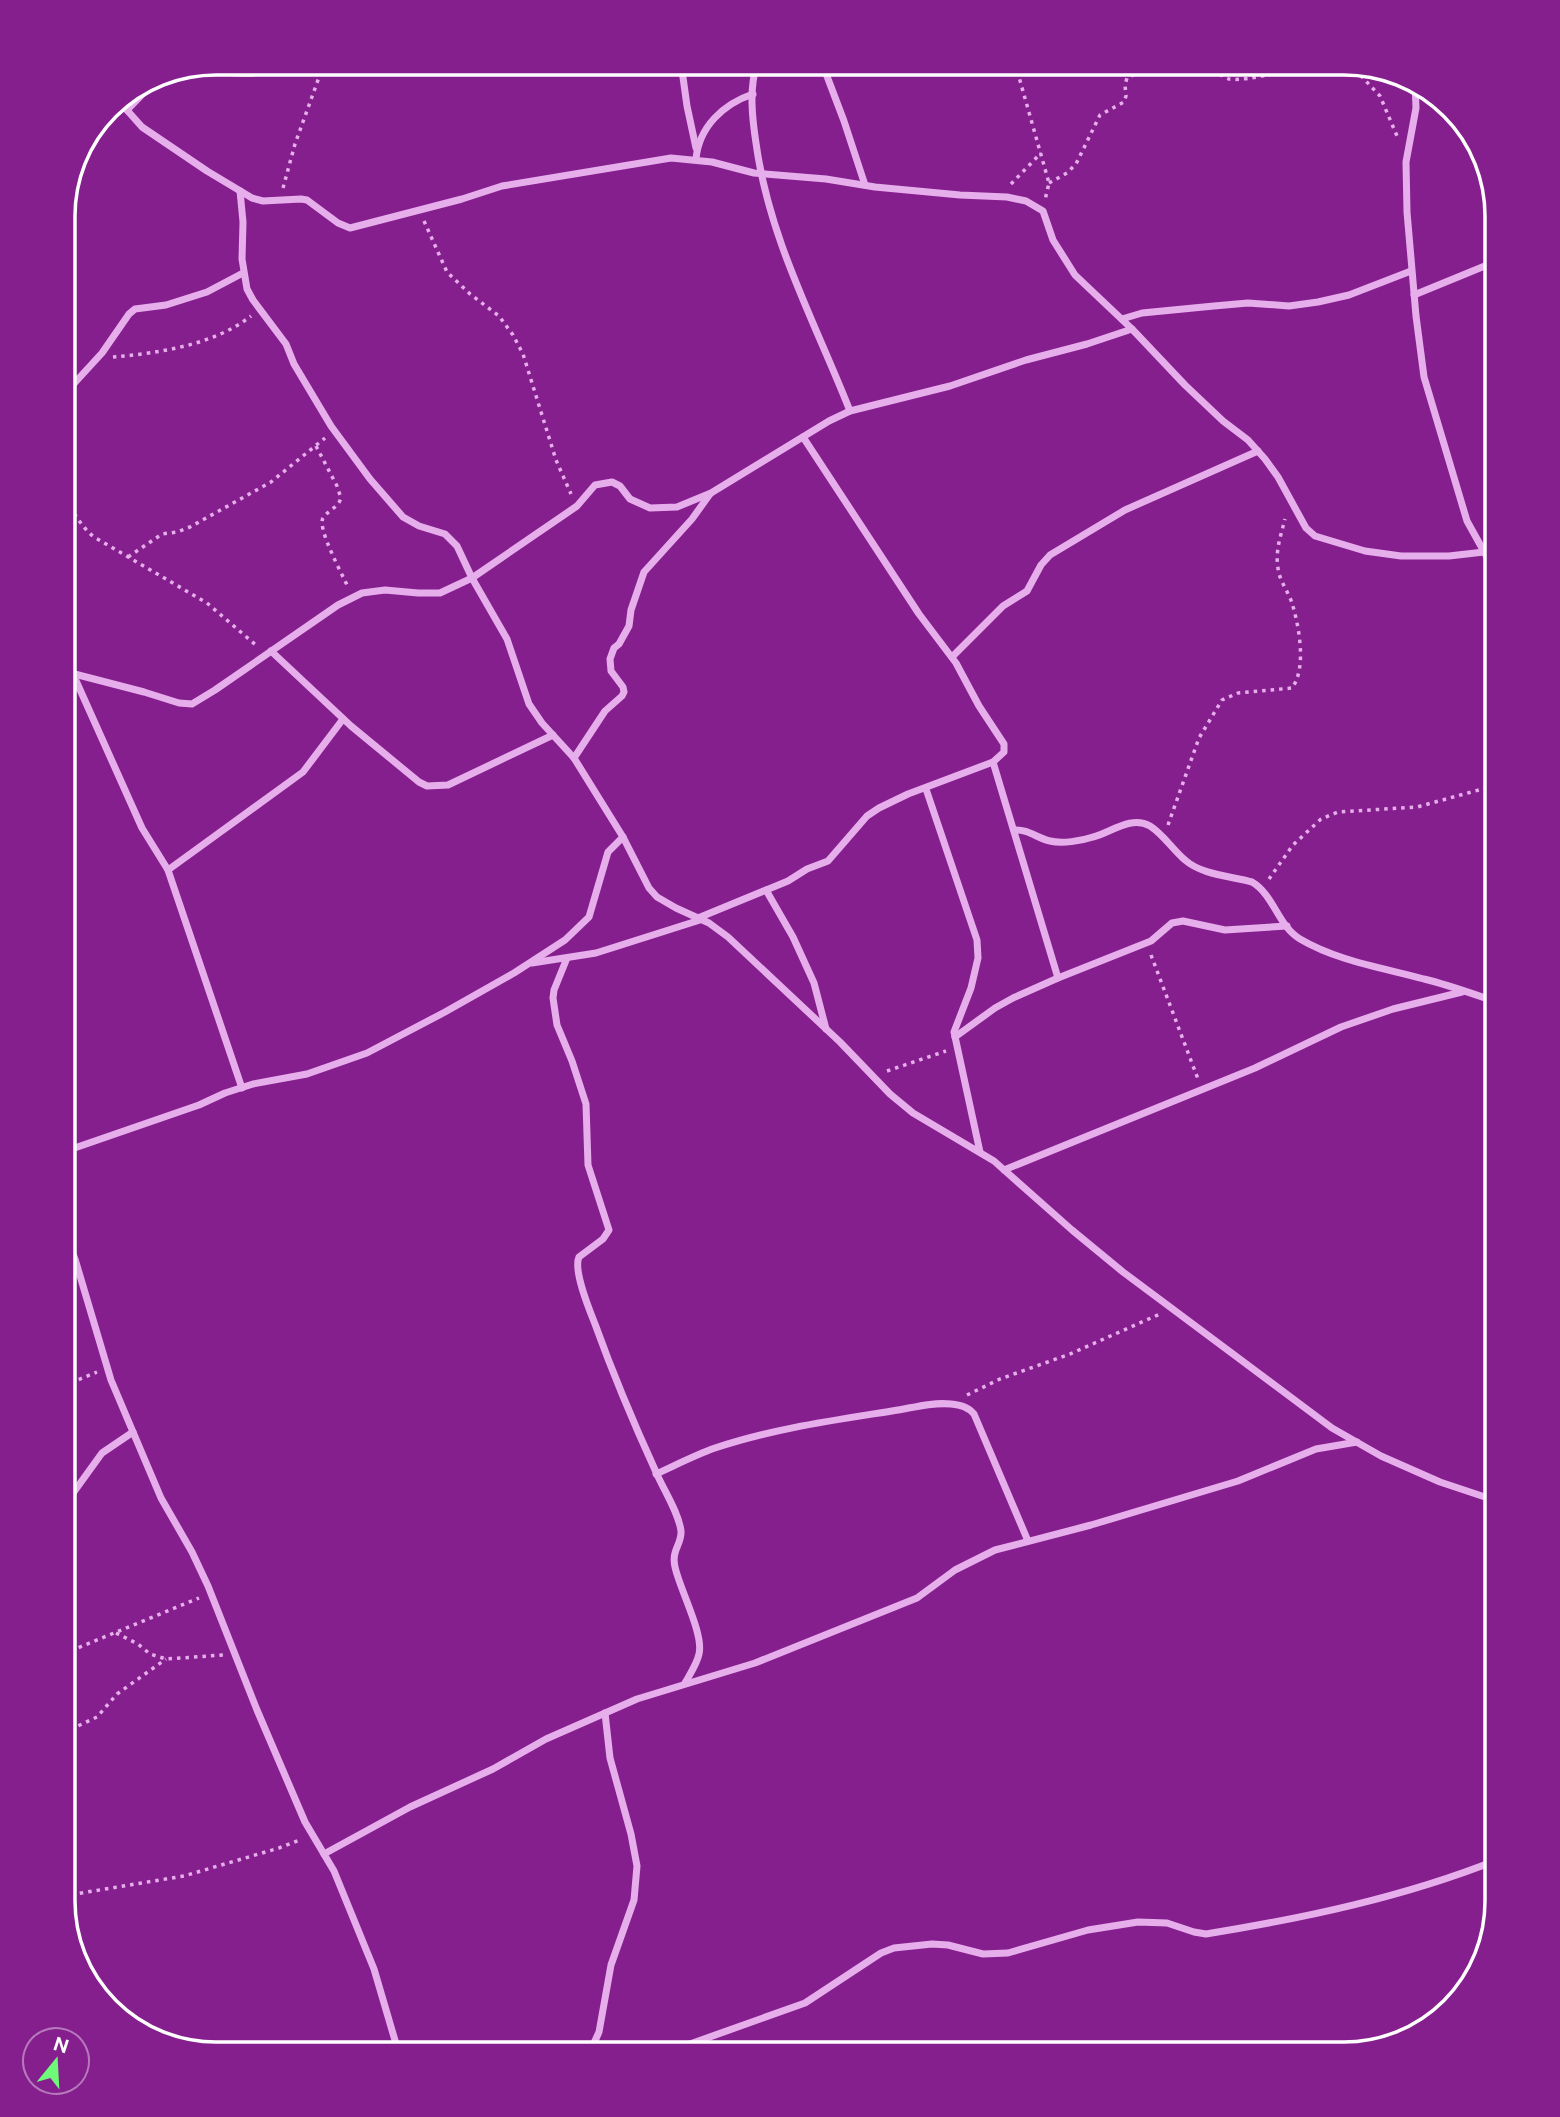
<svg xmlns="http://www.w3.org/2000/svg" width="1560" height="2117" font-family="'Public Sans',sans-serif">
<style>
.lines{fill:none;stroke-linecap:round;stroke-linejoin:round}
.path{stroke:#e7aeec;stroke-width:3.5;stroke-dasharray:3.5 5;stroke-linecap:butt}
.street{stroke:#e7aeec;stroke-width:7}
.rim{fill:none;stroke:#fff;stroke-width:3.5}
</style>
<rect width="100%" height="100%" fill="#861f8e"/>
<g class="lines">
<g class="path">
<path d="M 1015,63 L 1049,183 L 1045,200"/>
<path d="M 1207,63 C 1214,68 1221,77 1229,79 C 1247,82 1296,68 1316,63"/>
<path d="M 1349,63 L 1380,96 L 1397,136"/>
<path d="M 1049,183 L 1067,173 L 1076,164 L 1100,115 L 1124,102 L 1126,96 L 1125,85 L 1127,78 L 1157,63"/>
<path d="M 1011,184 L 1041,153"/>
<path d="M 283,188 L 295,144 L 322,69"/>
<path d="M 424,221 L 447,272 L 470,294 L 499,316 L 513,335 L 523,354 L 556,460 L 571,494"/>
<path d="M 113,357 C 159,353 214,345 251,316"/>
<path d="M 316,446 L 337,486 L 341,498 C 338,508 328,510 323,518 C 317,528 342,574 347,585"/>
<path d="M 63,501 C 75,512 81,527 94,537 L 207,603 L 257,646"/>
<path d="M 128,557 L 162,534 L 177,532 L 190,527 L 271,482 L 325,438"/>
<path d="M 1168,825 L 1199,738 L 1222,700 L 1238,693 L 1292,688 C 1307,668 1299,626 1292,603 C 1288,591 1279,580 1278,568 C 1275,551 1281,535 1285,519"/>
<path d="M 1269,879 L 1293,845 L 1321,819 L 1338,812 L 1417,807 L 1497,785"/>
<path d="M 1151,955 L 1198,1079"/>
<path d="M 887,1071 L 946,1051"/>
<path d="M 63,1386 L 97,1372"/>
<path d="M 967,1395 L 1000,1379 L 1070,1354 L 1160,1314"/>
<path d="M 116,1633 L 138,1644 L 150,1654 L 166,1659 L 223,1655"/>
<path d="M 63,1654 L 199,1598"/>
<path d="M 63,1733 L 97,1717 L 117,1694 L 166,1659"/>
<path d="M 63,1896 L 184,1876 L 279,1848 L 302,1839"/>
<path d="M 67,1917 L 78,1940 L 95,1989"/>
</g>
<g class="street">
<path d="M 681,63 L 687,106 L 696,148"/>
<path d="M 757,63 C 749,89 752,117 756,143 C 769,239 815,322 850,411"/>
<path d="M 822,63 L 844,121 L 865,185"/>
<path d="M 201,66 C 244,80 267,71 309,63"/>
<path d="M 1415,82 L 1416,108 L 1406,162 L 1407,212 L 1416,316 L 1424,377 L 1467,521 L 1497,575"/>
<path d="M 118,100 L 142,127 L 207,171 L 252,198 L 263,201 L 301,199 L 307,200 L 338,223 L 350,228 L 462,199 L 502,186 L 671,158 L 712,162 L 754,173 L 826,179 L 875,187 L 960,195 L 1007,197 L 1026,201 L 1043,211 L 1053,240 L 1075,275 L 1132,329 L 1185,385 L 1223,421 L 1248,440 L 1265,459 L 1278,477 L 1306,528 L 1315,536 L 1365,551 L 1401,556 L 1449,556 L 1484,552"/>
<path d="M 127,110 L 163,73"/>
<path d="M 696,159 C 699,127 723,104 753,94"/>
<path d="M 240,191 L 243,222 L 242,259 L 247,289 L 253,300 L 286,344 L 294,364 L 331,426 L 370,479 L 403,517 L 419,526 L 445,534 L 457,546 L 472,578 L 507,639 L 529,704 L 542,723 L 574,758 L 623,837 L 649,888 L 657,897 L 676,908 L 709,923 L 728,937 L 840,1042 L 890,1094 L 913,1113 L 994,1161 L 1072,1230 L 1123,1272 L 1332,1428 L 1381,1456 L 1440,1482 L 1497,1501"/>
<path d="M 1414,295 L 1497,261"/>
<path d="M 1122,319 L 1142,313 L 1214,306 L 1248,303 L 1289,306 L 1318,302 L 1349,295 L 1411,271"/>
<path d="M 63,393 L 69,389 L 102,353 L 129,314 L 135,309 L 166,305 L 207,292 L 243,273"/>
<path d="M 271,651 L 351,726 L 419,782 L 427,786 L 448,785 L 553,735"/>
<path d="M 952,657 L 1003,606 L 1027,591 L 1041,565 L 1050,555 L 1125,510 L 1258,451"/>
<path d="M 63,671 L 144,692 L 179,703 L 192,704 L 215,690 L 338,605 L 362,593 L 385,590 L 418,593 L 440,593 L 472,578 L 577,506 L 595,485 L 612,482 L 620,486 L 630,499 L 650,508 L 677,507 L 711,493 L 829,421 L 850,411 L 950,386 L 1026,360 L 1087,344 L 1132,329"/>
<path d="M 73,674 L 142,828 L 168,870 L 242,1088"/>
<path d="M 574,758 L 605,711 L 622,696 L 624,692 L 623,687 L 611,671 L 610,659 L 614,648 L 619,644 L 629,626 L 631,610 L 644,572 L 692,519 L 710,494"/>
<path d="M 993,762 L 1058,978"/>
<path d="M 926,789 L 977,940 L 978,958 L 971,988 L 954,1032 L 980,1152"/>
<path d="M 1014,830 C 1029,829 1036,838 1050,841 C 1062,844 1081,841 1093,837 C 1110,833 1131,815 1150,826 C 1163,834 1173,850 1185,860 C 1202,875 1230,876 1252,882 C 1274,895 1278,926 1300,939 C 1337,961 1384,968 1424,979 C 1449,985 1473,994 1497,1002"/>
<path d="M 168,870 L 303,772 L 343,719"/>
<path d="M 766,890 L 793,937 L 814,983 L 826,1029"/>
<path d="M 698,918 L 788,881 L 807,869 L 828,861 L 867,816 L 879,808 L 908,794 L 993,762 L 1004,752 L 1004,744 L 979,706 L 956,663 L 919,614 L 803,437"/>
<path d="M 567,958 L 554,990 L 553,998 L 557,1025 L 572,1061 L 586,1104 L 588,1165 L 609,1230 L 603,1239 L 579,1257 C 573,1270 589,1309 595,1324 C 613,1374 634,1424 656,1472 C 663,1489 679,1513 681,1531 C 682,1544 671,1550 675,1567 C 680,1590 704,1634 699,1654 C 697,1664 690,1674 685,1683"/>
<path d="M 532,963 L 596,953 L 700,920"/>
<path d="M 955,1037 L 995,1008 L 1013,998 L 1058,978 L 1151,941 L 1172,923 L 1183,921 L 1225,930 L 1287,926"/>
<path d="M 63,1152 L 199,1105 L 225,1093 L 253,1084 L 307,1074 L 367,1053 L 445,1012 L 514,973 L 565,940 L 589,917 L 608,852 L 623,837"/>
<path d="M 1004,1170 L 1255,1068 L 1341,1027 L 1393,1009 L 1462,992"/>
<path d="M 63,1229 L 75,1259 L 111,1380 L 161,1498 L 192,1552 L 208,1586 L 257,1710 L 305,1822 L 334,1871 L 374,1969 L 399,2054"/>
<path d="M 656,1474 C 676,1465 695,1455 715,1448 C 775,1428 836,1420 898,1410 C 915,1407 933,1402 951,1404 C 961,1405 968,1407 974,1414 L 1028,1541"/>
<path d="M 63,1507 L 102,1453 L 133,1432"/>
<path d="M 324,1854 L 410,1807 L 493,1769 L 546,1739 L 637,1699 L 755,1663 L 917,1598 L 955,1570 L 995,1550 L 1091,1525 L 1238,1481 L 1316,1449 L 1357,1442"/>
<path d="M 589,2054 L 599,2032 L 611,1965 L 634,1900 L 637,1866 L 631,1834 L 610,1758 L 605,1713"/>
<path d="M 662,2054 L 805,2003 L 881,1953 L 894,1948 L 932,1944 L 948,1945 L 983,1954 L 1008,1953 L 1088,1930 L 1138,1922 L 1167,1923 L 1194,1932 L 1206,1934 C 1305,1918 1404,1897 1497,1860"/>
</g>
</g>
<path d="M0 0H1560V2117H0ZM216 75H1344A141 141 0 0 1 1485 216V1901A141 141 0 0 1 1344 2042H216A141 141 0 0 1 75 1901V216A141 141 0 0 1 216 75Z" fill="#861f8e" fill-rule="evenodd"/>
<path class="rim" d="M216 75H1344A141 141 0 0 1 1485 216V1901A141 141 0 0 1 1344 2042H216A141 141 0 0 1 75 1901V216A141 141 0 0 1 216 75Z"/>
<g transform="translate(56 2061) rotate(18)"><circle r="33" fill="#861f8e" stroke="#b679bb" stroke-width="2"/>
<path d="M0-5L12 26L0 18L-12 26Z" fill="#6efa78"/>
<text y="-10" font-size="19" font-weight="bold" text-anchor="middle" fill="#ffffff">N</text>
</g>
</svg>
